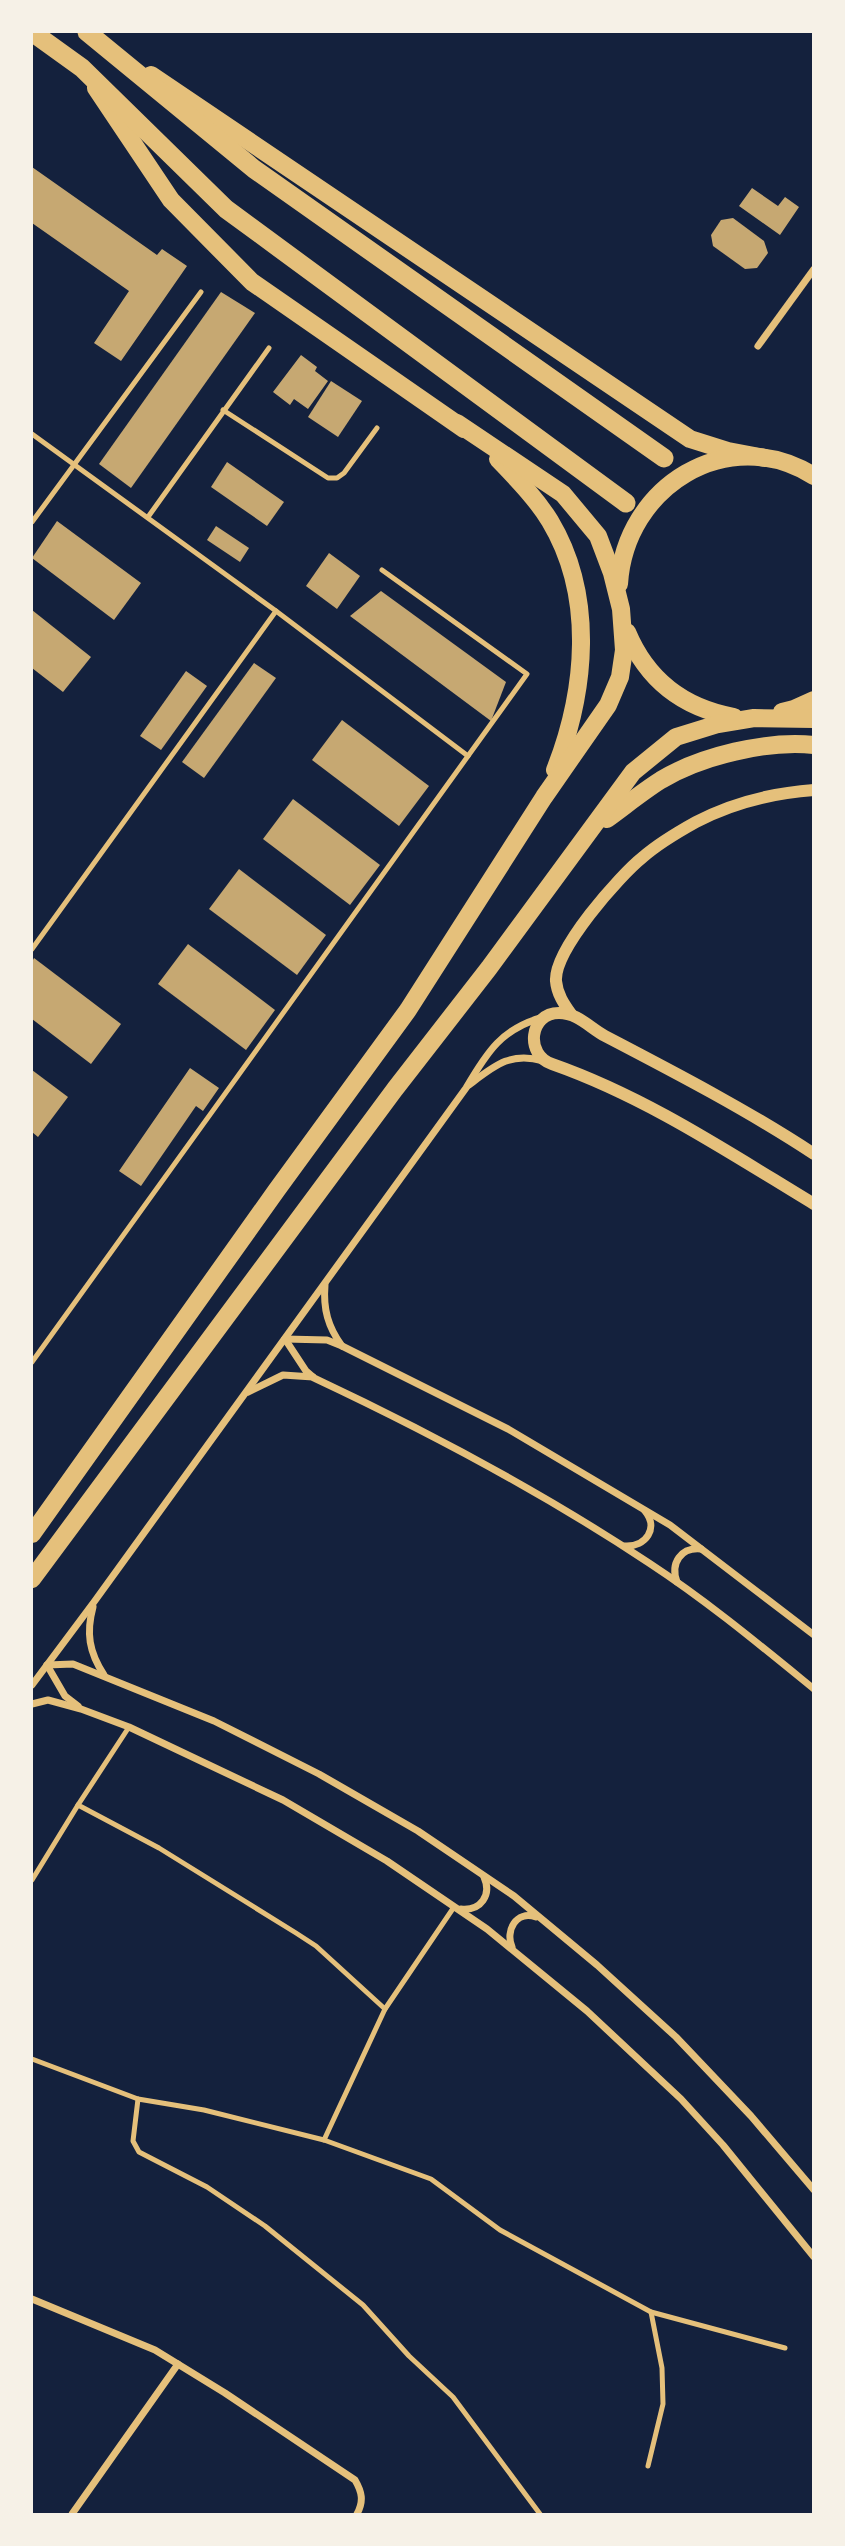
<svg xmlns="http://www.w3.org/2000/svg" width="845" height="2546" font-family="'Nunito Sans',sans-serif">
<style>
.building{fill:#c6a872}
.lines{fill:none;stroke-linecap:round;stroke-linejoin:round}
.service{stroke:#e5c07b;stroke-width:5}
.minor{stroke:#e5c07b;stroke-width:7}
.tertiary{stroke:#e5c07b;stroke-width:12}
.primary{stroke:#e5c07b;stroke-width:18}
.trunk{stroke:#e5c07b;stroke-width:19}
</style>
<rect width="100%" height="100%" fill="#14213d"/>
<g class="building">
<path d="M 32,167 L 157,255 L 162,249 L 187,266 L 121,361 L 94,343 L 129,291 L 32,223 Z"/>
<path d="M 752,188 L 778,206 L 785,197 L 799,207 L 780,235 L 739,206 Z"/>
<path d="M 733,218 L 764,241 L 768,253 L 757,268 L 745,269 L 713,246 L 711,235 L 721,220 Z"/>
<path d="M 221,292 L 255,313 L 131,488 L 99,464 Z"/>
<path d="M 301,355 L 317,367 L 315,371 L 328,381 L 308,409 L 294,399 L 290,405 L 273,392 Z"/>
<path d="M 331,381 L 362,401 L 338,437 L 308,417 Z"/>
<path d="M 227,462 L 284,502 L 267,526 L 211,487 Z"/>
<path d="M 57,521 L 141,583 L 114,620 L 32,558 Z"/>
<path d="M 216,526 L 249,548 L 240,562 L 207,540 Z"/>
<path d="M 329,553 L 360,576 L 337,609 L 306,586 Z"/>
<path d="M 381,591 L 506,682 L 491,721 L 350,616 Z"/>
<path d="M 32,610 L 91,657 L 63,692 L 32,668 Z"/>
<path d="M 254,663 L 276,678 L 204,778 L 182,762 Z"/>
<path d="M 186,671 L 207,686 L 161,750 L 140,736 Z"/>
<path d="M 342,720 L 429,786 L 399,826 L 312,760 Z"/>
<path d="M 293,799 L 380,865 L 350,905 L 263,839 Z"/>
<path d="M 239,869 L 326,935 L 297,975 L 209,909 Z"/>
<path d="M 188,944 L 275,1010 L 246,1050 L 158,984 Z"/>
<path d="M 34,958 L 121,1024 L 91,1064 L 32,1019 L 32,962 Z"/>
<path d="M 190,1068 L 219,1088 L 203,1111 L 196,1106 L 141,1186 L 119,1171 Z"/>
<path d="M 32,1070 L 68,1097 L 38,1137 L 32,1132 Z"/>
</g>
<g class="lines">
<g class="service">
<path d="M 223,410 L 328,478 L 337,478 L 344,473 L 377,428"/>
<path d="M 32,434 L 276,611 L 468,756"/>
<path d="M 148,517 L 269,348"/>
<path d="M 32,522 L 201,292"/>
<path d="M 32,949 L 276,611"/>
<path d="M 32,1362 L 527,674 L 382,570"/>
<path d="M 129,1727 L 78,1805 L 159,1848 L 296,1933 L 316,1946 L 385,2009 L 324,2140"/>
<path d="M 32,1880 L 78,1805"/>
<path d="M 385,2009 L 454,1907"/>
<path d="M 32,2059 L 138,2099 L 204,2110 L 324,2140 L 431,2179 L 500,2230 L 651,2312 L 785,2348"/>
<path d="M 138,2099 L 133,2141 L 139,2152 L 207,2187 L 265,2226 L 363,2305 L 409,2356 L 453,2397 L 540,2514"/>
<path d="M 648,2466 L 663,2404 L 662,2368 L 651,2312"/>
</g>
<g class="minor">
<path d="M 758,346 L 814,269"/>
<path d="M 469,1085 C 494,1066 511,1051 543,1061"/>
<path d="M 325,1285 C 323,1309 328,1327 342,1346"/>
<path d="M 285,1339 L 306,1371 L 314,1378 C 429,1432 542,1492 649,1563 C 707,1601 760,1645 814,1689"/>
<path d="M 285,1339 L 327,1340 L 342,1346 L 508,1429 L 670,1525 L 814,1635"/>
<path d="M 248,1392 L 283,1375 L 313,1377"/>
<path d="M 625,1546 C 646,1547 659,1528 645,1511"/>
<path d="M 677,1582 C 670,1563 681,1547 701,1549"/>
<path d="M 93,1607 C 86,1633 89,1652 104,1675"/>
<path d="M 47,1665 L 73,1664 L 214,1721 L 319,1774 L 418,1831 L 514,1896 L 597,1965 L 676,2037 L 751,2116 L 814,2190"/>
<path d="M 47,1665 L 65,1696 L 78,1706"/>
<path d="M 32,1685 L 94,1602 L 466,1088 C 487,1052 502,1028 544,1017"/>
<path d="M 32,1704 L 48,1700 L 81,1709 L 129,1727 L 283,1800 L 387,1861 L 487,1929 L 587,2011 L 681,2099 L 723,2145 L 814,2257"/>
<path d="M 461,1909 C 481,1911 492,1895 484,1877"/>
<path d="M 512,1947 C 505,1931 516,1910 536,1917"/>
<path d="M 32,2299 L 155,2350 L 225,2393 L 355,2480 C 362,2492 364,2501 357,2514"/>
<path d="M 72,2514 L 178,2364"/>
</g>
<g class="tertiary">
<path d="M 571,1014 C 564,1004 557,994 556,981 C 554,950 619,876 643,857 C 659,843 678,832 696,822 C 732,803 773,793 814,790"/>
<path d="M 814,1154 C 747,1110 676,1073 605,1036 C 590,1028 578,1013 559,1013 C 529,1013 525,1055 552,1064 C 646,1097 728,1152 814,1204"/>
</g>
<g class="primary">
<path d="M 151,75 L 690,439 L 728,451 L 765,458"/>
<path d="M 96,88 L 171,200 L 252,282 L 464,429"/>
<path d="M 498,459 C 516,478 536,498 550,521 C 595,596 586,691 555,770"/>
<path d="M 619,584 C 625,487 727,422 814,476"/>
<path d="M 627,632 C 647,680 684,708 734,717"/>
<path d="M 782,712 L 794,709 L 814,700"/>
<path d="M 607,819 C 625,806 642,792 661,780 C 701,756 767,740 814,745"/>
<path d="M 32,1534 L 276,1191 L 408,1010 L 544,797 L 608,705 L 620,677 L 624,650 L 621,609 L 612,573 L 598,536 L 563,494 L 457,423"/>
<path d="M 32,1579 L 395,1089 L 489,968 L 633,772 L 676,737 L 718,724 L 754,718 L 814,719"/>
</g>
<g class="trunk">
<path d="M 32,32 L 82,68 L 226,209 L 626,503"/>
<path d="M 87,32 L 254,169 L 664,458"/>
</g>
</g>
<rect width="845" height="2546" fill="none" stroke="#f6f1e7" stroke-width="66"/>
</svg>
